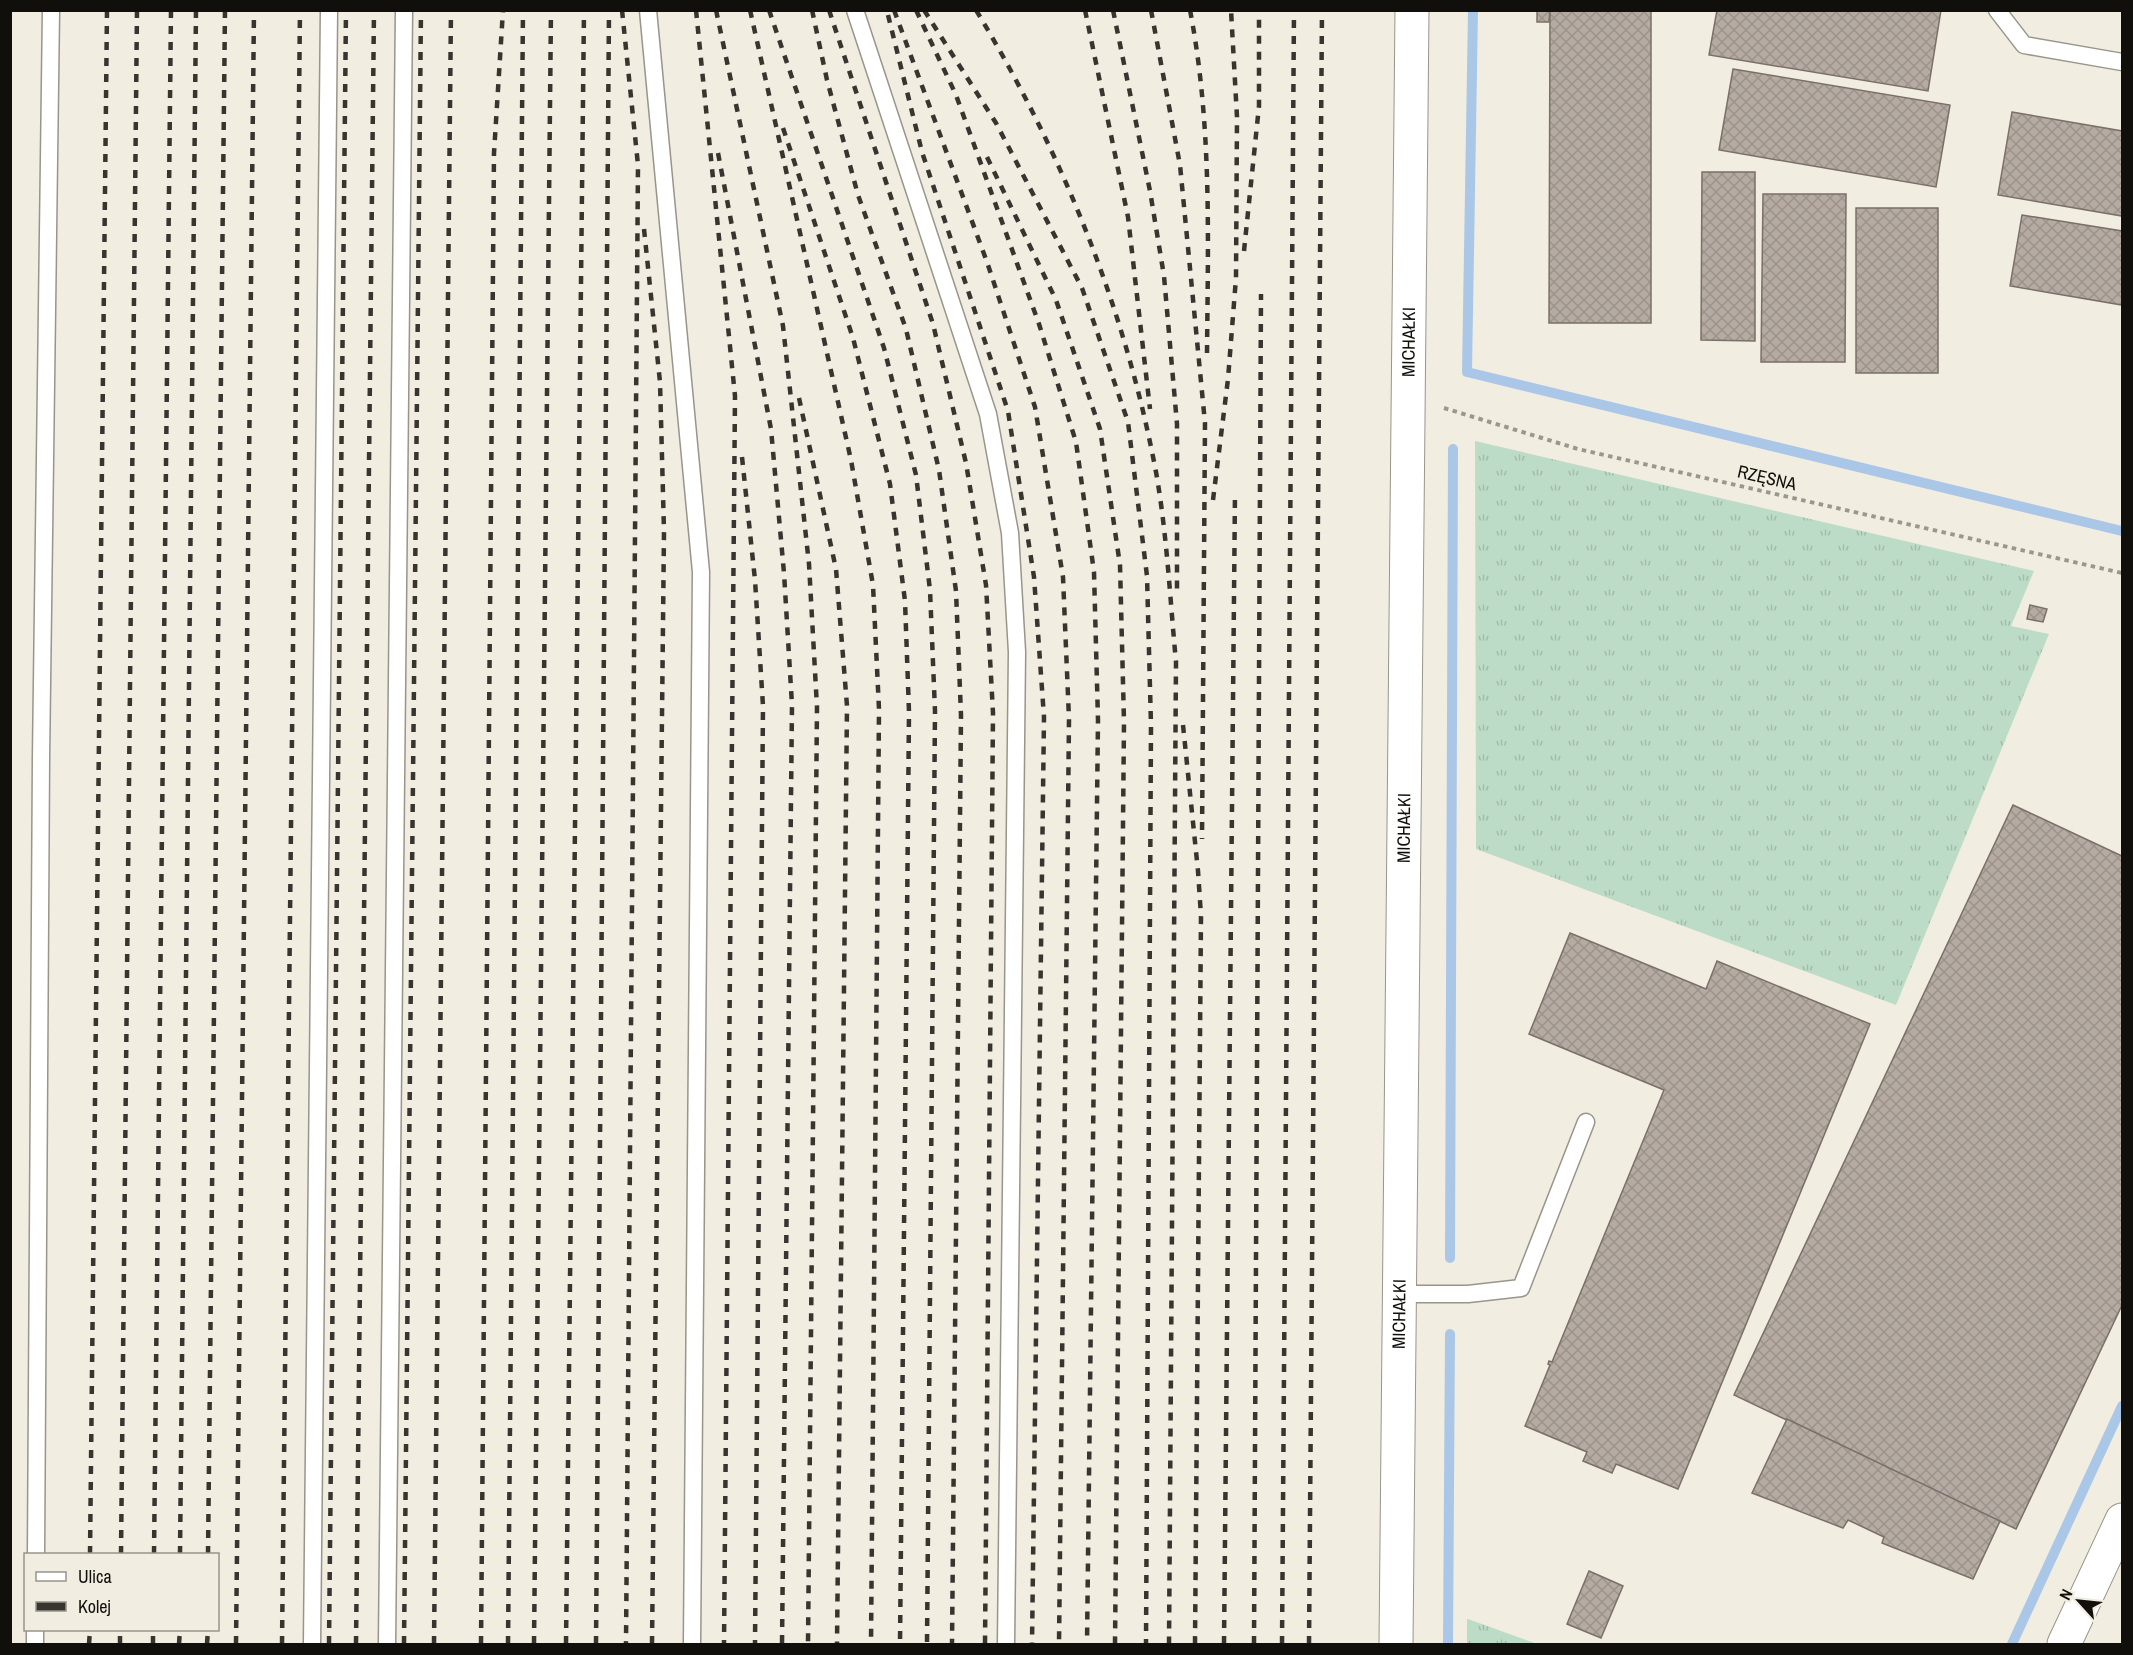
<svg xmlns="http://www.w3.org/2000/svg" width="2133" height="1655" font-family="'Archivo Narrow',sans-serif">
<style>
.grass{fill:url(#grass-tufts)}
.lines{fill:none;stroke-linecap:round;stroke-linejoin:round}
.stream{stroke:#abc7e8;stroke-width:10}
.building{fill:url(#building-cross-hatch);stroke:#7a7069;stroke-width:1.5}
.service-casing{stroke:#99958a;stroke-width:19}
.minor-casing{stroke:#99958a;stroke-width:35}
.tertiary-casing{stroke:#99958a;stroke-width:35}
.path{stroke:#9a978e;stroke-width:4;stroke-dasharray:4.5 4.5;stroke-linecap:butt}
.service{stroke:#fff;stroke-width:16}
.minor{stroke:#fff;stroke-width:33}
.tertiary{stroke:#fff;stroke-width:33}
.rail{stroke:#383530;stroke-width:4.5;stroke-dasharray:8 8;stroke-linecap:butt}
.labels{text-anchor:middle;stroke-width:5;stroke-linejoin:round;paint-order:stroke}
.street-label{font-size:18px;fill:#110f0b;stroke:#f1ede1}
</style>
<defs>
<pattern id="grass-tufts" width="24" height="20" patternUnits="userSpaceOnUse" patternTransform="scale(1.5)"><rect width="24" height="20" fill="#bddcc7"/><path d="M3 7l-1-3M5 7V3M7 7l1-3M15 17l-1-3M17 17v-4M19 17l1-3" fill="none" stroke="#a1bcaa"/></pattern>
<pattern id="building-cross-hatch" width="8" height="8" patternUnits="userSpaceOnUse" patternTransform="scale(1.5)"><rect width="8" height="8" fill="#b5aba3"/><path d="M0 0l8 8M0 8l8-8" fill="none" stroke="#9b928b"/></pattern>
</defs>
<rect width="100%" height="100%" fill="#f1ede1"/>
<g class="grass">
<path d="M 1475,441 L 2034,571 L 2011,626 L 2049,634 L 1896,1005 L 1476,849 Z"/>
<path d="M 1467,1619 L 1468,1619 L 1537,1644 L 1467,1644 Z"/>
</g>
<g class="lines">
<g class="stream">
<path d="M 1473,10 L 1467,372 L 2122,531"/>
<path d="M 1450,1258 L 1453,449"/>
<path d="M 1448,1644 L 1450,1334"/>
<path d="M 2012,1644 L 2122,1406"/>
</g>
</g>
<g class="building">
<path d="M 1537,10 L 1550,10 L 1549,22 L 1537,22 Z"/>
<path d="M 1550,10 L 1651,10 L 1651,323 L 1549,323 Z"/>
<path d="M 1717,10 L 1941,10 L 1928,91 L 1709,55 Z"/>
<path d="M 1733,69 L 1950,105 L 1936,187 L 1719,150 Z"/>
<path d="M 2012,112 L 2122,131 L 2122,216 L 1998,195 Z"/>
<path d="M 1702,172 L 1755,172 L 1755,341 L 1701,340 Z"/>
<path d="M 1763,194 L 1846,194 L 1845,362 L 1761,362 Z"/>
<rect x="1856" y="208" width="82" height="165"/>
<path d="M 2022,215 L 2122,231 L 2122,305 L 2010,286 Z"/>
<path d="M 2030,605 L 2047,609 L 2043,622 L 2027,619 Z"/>
<path d="M 2013,805 L 2122,856 L 2122,1305 L 2016,1529 L 1734,1395 Z"/>
<path d="M 1570,933 L 1706,989 L 1717,961 L 1870,1024 L 1678,1489 L 1616,1464 L 1612,1473 L 1583,1461 L 1587,1452 L 1525,1426 L 1550,1365 L 1548,1364 L 1549,1361 L 1552,1362 L 1664,1090 L 1529,1034 Z"/>
<path d="M 1787,1419 L 2000,1521 L 1973,1579 L 1882,1543 L 1884,1537 L 1848,1520 L 1843,1528 L 1752,1493 Z"/>
<path d="M 1589,1571 L 1623,1586 L 1601,1638 L 1567,1624 Z"/>
</g>
<g class="lines">
<g class="service-casing">
<g id="service">
<path d="M 648,10 L 701,572 L 692,1644"/>
<path d="M 855,10 L 988,414 L 1010,533 L 1017,652 L 1006,1644"/>
<path d="M 1997,10 L 2024,45 L 2122,62"/>
<path d="M 1400,1294 L 1468,1294 L 1521,1288 L 1586,1122"/>
<path d="M 36,1554 L 41,758 L 51,10"/>
<path d="M 35,1644 L 35,1630"/>
<path d="M 312,1644 L 329,10"/>
<path d="M 387,1644 L 404,10"/>
</g>
</g>
<g class="minor-casing">
<path id="minor" d="M 2064,1644 L 2122,1520"/>
</g>
<g class="tertiary-casing">
<g id="tertiary">
<path id="s1" d="M 1396,1644 L 1412,10"/>
</g>
</g>
<path class="path" d="M 1444,408 L 1578,449 L 2122,573"/>
<use href="#service" class="service"/>
<use href="#minor" class="minor"/>
<use href="#tertiary" class="tertiary"/>
<g class="rail">
<path d="M 622,10 L 638,165 L 626,1644"/>
<path d="M 696,10 L 735,396 L 724,1644"/>
<path d="M 716,10 L 783,326 L 809,564 L 817,707 L 808,1644"/>
<path d="M 750,10 L 851,460 L 873,585 L 879,709 L 871,1644"/>
<path d="M 769,10 L 884,348 L 916,475 L 930,590 L 935,711 L 927,1644"/>
<path d="M 812,10 L 827,80 L 858,195 L 906,329 L 939,470 L 956,591 L 961,715 L 952,1644"/>
<path d="M 829,10 L 933,324 L 966,463 L 986,585 L 993,713 L 985,1644"/>
<path d="M 894,10 L 987,262 L 1035,407 L 1063,577 L 1069,719 L 1059,1644"/>
<path d="M 916,10 L 956,95 L 1039,324 L 1076,442 L 1094,572 L 1098,720 L 1087,1644"/>
<path d="M 924,10 L 996,123 L 1082,288 L 1128,422 L 1147,576 L 1151,725 L 1146,1644"/>
<path d="M 976,10 C 1063,154 1125,308 1156,472 C 1167,534 1170,599 1176,662 L 1169,1644"/>
<path d="M 1085,10 L 1128,217 L 1150,409"/>
<path d="M 1113,10 L 1150,191 L 1164,276 L 1177,424 L 1177,596"/>
<path d="M 1151,10 L 1180,165 L 1205,423 L 1202,839"/>
<path d="M 1190,10 C 1212,124 1208,238 1207,353"/>
<path d="M 888,15 L 922,152 L 1008,411 L 1034,577 L 1044,717 L 1032,1644"/>
<path d="M 783,128 L 853,338 L 890,484 L 905,601 L 909,712 L 900,1644"/>
<path d="M 718,153 L 771,429 L 784,573 L 792,705 L 782,1644"/>
<path d="M 987,157 L 1056,300 L 1100,429 L 1120,565 L 1124,722 L 1115,1644"/>
<path d="M 644,229 L 660,382 L 664,531 L 652,1644"/>
<path d="M 1244,251 L 1259,106 L 1259,10"/>
<path d="M 799,398 L 836,569 L 847,706 L 837,1644"/>
<path d="M 742,457 L 755,580 L 763,706 L 755,1644"/>
<path d="M 1213,500 L 1228,379 L 1236,278 L 1237,117 L 1231,10"/>
<path d="M 1183,725 L 1198,871 L 1201,916 L 1195,1644"/>
<path d="M 90,1554 L 107,10"/>
<path d="M 121,1554 L 137,10"/>
<path d="M 154,1554 L 171,10"/>
<path d="M 180,1554 L 196,10"/>
<path d="M 208,1554 L 225,10"/>
<path d="M 89,1644 L 90,1630"/>
<path d="M 120,1644 L 120,1630"/>
<path d="M 153,1644 L 153,1630"/>
<path d="M 179,1644 L 180,1630"/>
<path d="M 207,1644 L 208,1630"/>
<path d="M 236,1644 L 254,10"/>
<path d="M 282,1644 L 300,10"/>
<path d="M 329,1644 L 346,10"/>
<path d="M 356,1644 L 374,10"/>
<path d="M 404,1644 L 421,10"/>
<path d="M 434,1644 L 451,10"/>
<path d="M 481,1644 L 494,153 L 503,10"/>
<path d="M 508,1644 L 523,10"/>
<path d="M 534,1644 L 551,10"/>
<path d="M 566,1644 L 584,10"/>
<path d="M 596,1644 L 609,10"/>
<path d="M 1224,1644 L 1235,492"/>
<path d="M 1254,1644 L 1261,294"/>
<path d="M 1282,1644 L 1294,10"/>
<path d="M 1309,1644 L 1322,10"/>
</g>
</g>
<g class="labels">
<g class="street-label">
<text dy="6" stroke="none"><textPath href="#s1" startOffset="1302">MICHAŁKI</textPath></text>
<text transform="translate(1767 478) rotate(13)" y="6">RZĘSNA</text>
<text dy="6" stroke="none"><textPath href="#s1" startOffset="816">MICHAŁKI</textPath></text>
<text dy="6" stroke="none"><textPath href="#s1" startOffset="330">MICHAŁKI</textPath></text>
</g>
</g>
<rect width="2133" height="1655" fill="none" stroke="#110f0b" stroke-width="24"/>
<rect x="24" y="1553" width="195" height="78" fill="#f1ede1" stroke="#97948b" stroke-width="1.5"/>
<rect x="36" y="1572" width="30" height="9" fill="#ffffff" stroke="#97948b" stroke-width="1.5"/>
<text x="78" y="1583" font-size="18" fill="#110f0b">Ulica</text>
<rect x="36" y="1602" width="30" height="9" fill="#383530" stroke="#97948b" stroke-width="1.5"/>
<text x="78" y="1613" font-size="18" fill="#110f0b">Kolej</text>
<g transform="translate(2079 1601) rotate(297)" stroke="#f1ede1" stroke-width="4.5" paint-order="stroke">
<path d="M0-4.5L10 22L0 15L-10 22Z" fill="#110f0b"/>
<text y="-9" font-size="16" font-weight="bold" text-anchor="middle" fill="#110f0b">N</text>
</g>
</svg>
